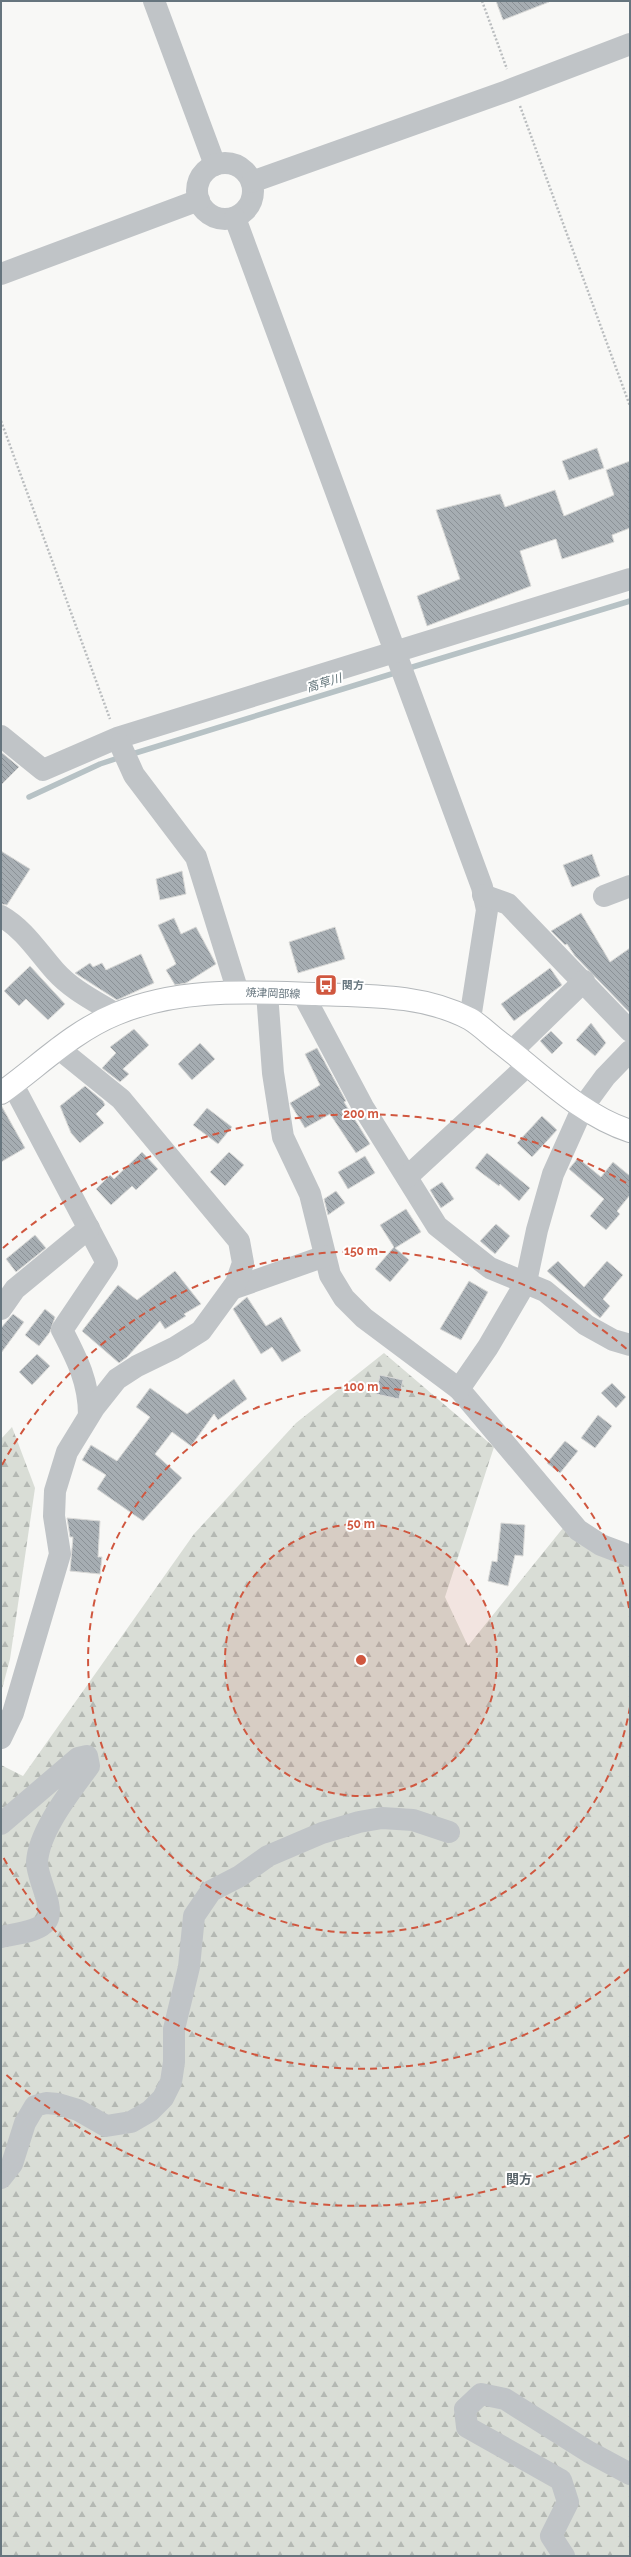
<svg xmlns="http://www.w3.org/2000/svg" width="631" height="2557" font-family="Raleway,'Noto Sans JP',sans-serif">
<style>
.forest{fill:url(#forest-firs)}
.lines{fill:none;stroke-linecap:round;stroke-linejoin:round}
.stream{stroke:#b7c2c5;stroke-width:5.5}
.building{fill:url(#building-back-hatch);stroke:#dadad8}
.major-casing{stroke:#b4b8bb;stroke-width:24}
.path{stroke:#babdbf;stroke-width:2.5;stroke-dasharray:2 2;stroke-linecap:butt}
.minor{stroke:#c0c4c7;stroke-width:22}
.major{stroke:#fff;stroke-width:22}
.ring{fill:none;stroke:#d0573f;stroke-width:2;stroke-dasharray:7 5}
.labels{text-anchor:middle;stroke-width:4;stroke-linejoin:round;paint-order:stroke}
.poi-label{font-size:11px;font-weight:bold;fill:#66757e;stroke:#fff;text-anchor:start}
.street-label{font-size:11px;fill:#66757e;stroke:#fff}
.water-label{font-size:12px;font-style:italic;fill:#617378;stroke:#fff}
.quarter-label{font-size:13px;font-weight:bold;fill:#586369;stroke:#fff}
.centre{fill:#d0573f;stroke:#fff;stroke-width:2}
.ring-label{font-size:12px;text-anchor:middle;font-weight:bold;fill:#d0573f;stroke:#fff;stroke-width:4;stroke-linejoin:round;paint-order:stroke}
</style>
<defs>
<pattern id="forest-firs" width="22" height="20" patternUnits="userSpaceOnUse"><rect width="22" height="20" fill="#d9ddd6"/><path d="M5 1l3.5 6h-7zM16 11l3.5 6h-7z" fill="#b4b8b3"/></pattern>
<pattern id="building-back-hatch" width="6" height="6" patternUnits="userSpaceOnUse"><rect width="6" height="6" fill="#a6adb2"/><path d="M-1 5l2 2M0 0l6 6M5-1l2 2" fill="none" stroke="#8b9196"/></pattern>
</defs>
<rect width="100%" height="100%" fill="#f8f8f6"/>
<g class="forest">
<path d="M 384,1353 L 494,1447 L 445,1597 L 468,1646 L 563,1528 L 630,1561 L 630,2556 L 1,2556 L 1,1765 L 23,1776 L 194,1534 L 296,1423 Z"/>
<path d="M 12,1427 L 35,1488 L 10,1659 L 1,1693 L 1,1439 Z"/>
</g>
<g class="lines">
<g class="stream">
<path d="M 406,669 L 630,601"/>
<path d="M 129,755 L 398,672"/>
<path d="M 29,797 L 100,764 L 121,757"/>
</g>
</g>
<g class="building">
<path d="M 496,1 L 549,1 L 549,2 L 503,20 Z"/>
<path d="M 597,448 L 604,468 L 569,480 L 562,461 Z"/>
<path d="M 630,461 L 630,528 L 612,535 L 614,542 L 562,559 L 556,539 L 520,551 L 531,586 L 427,626 L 417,596 L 460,579 L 436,510 L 500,494 L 505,507 L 555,490 L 564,516 L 614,495 L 606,470 Z"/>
<path d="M 1,752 L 19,767 L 1,785 Z"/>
<path d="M 1,851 L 30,869 L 7,905 L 1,904 Z"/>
<path d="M 592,854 L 600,876 L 572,887 L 563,865 Z"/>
<path d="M 182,871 L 186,894 L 160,900 L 156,879 Z"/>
<path d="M 581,913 L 610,962 L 630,948 L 630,1013 L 575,956 L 567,944 L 565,945 L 551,931 Z"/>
<path d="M 174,918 L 181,934 L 196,927 L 216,964 L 186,983 L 175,985 L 166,970 L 176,964 L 158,925 Z"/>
<path d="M 335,927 L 345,959 L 298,973 L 289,942 Z"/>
<path d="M 141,954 L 154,983 L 117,1000 L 75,973 L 90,963 L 93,967 L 102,963 L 106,970 Z"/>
<path d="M 30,966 L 65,1004 L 48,1020 L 26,999 L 19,1006 L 4,991 Z"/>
<path d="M 550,968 L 562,985 L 514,1021 L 501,1004 Z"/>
<path d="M 591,1023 L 606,1043 L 595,1056 L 576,1040 Z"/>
<path d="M 134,1029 L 149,1045 L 123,1069 L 129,1074 L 120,1082 L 102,1068 L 116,1053 L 110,1047 Z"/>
<path d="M 551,1031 L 563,1043 L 552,1054 L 540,1041 Z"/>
<path d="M 200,1043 L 215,1059 L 192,1080 L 178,1064 Z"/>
<path d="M 317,1048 L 346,1101 L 344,1102 L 370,1144 L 356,1153 L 330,1114 L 305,1128 L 291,1105 L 290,1103 L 320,1085 L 305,1054 Z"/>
<path d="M 85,1086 L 103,1101 L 105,1105 L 96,1114 L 104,1123 L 80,1143 L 71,1133 L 60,1106 Z"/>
<path d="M 1,1105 L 25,1148 L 1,1162 Z"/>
<path d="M 207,1108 L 232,1127 L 218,1144 L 193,1125 Z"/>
<path d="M 542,1116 L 557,1130 L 532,1157 L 517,1143 Z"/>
<path d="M 142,1152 L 158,1169 L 136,1190 L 132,1186 L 111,1205 L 96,1189 L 110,1175 L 114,1179 Z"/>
<path d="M 229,1152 L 244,1165 L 225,1186 L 210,1172 Z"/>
<path d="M 487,1153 L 530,1188 L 519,1201 L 500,1184 L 499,1186 L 475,1168 Z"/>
<path d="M 365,1156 L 375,1173 L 348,1189 L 338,1172 Z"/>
<path d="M 578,1158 L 601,1177 L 613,1162 L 630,1176 L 630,1195 L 617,1211 L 620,1214 L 606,1230 L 590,1216 L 604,1199 L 569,1169 Z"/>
<path d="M 442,1182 L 454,1199 L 441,1208 L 430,1190 Z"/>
<path d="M 336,1191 L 345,1203 L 328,1215 L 324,1199 Z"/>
<path d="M 406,1209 L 421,1232 L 395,1248 L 409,1260 L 390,1282 L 375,1269 L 394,1247 L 380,1225 Z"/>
<path d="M 496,1224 L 510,1236 L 495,1254 L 480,1241 Z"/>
<path d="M 35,1235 L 46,1248 L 16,1272 L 6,1259 Z"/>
<path d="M 558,1261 L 584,1287 L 607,1261 L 623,1275 L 603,1299 L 610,1306 L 600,1318 L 547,1271 Z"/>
<path d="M 175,1271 L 201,1304 L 184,1314 L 186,1316 L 165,1329 L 160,1321 L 127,1357 L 119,1363 L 82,1331 L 118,1285 L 137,1300 Z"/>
<path d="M 469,1281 L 488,1292 L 461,1340 L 440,1329 Z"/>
<path d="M 247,1297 L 266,1326 L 281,1317 L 301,1351 L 282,1362 L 272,1347 L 261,1354 L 233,1309 Z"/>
<path d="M 45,1309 L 55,1317 L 50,1332 L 39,1346 L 25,1335 Z"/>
<path d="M 13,1314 L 24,1322 L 1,1353 L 1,1328 Z"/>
<path d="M 37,1354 L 50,1366 L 32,1385 L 19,1372 Z"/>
<path d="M 380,1375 L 403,1380 L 399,1399 L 376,1394 Z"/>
<path d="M 234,1379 L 247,1399 L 218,1420 L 214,1414 L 191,1446 L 172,1432 L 155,1454 L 182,1478 L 143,1521 L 97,1489 L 106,1475 L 82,1460 L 91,1445 L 117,1461 L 150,1417 L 136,1407 L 150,1388 L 187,1414 Z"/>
<path d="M 612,1383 L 626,1397 L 616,1408 L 601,1393 Z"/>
<path d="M 598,1415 L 612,1426 L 595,1448 L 581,1438 Z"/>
<path d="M 565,1441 L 578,1451 L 560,1473 L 547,1463 Z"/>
<path d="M 67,1518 L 100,1521 L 98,1557 L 102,1557 L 100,1574 L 70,1571 L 73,1537 L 70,1537 Z"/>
<path d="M 501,1523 L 525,1525 L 523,1556 L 515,1555 L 508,1586 L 488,1581 L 492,1561 L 497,1562 Z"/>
</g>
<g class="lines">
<g class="major-casing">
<path id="major" d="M 1,1093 C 39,1066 72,1032 116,1014 C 180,987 249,992 316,994 C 368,996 423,994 470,1019 C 480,1025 489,1034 498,1041 C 539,1072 580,1115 630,1131"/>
</g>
<g class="path">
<path d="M 482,1 L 507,69"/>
<path d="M 520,106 L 630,406"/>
<path d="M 1,421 L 110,719"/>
</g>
<g class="minor">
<path d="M 154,1 L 215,165"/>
<circle cx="225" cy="191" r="28"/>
<path d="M 252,182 L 507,91 L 630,44"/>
<path d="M 235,218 L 482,887 L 487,910 L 470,1019"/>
<path d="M 1,274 L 199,200"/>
<path d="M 1,736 L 43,770 L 117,738 L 630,579"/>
<path d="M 120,744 L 134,775 L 196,857 L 238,992"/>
<path d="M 483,895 L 508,904 L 630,1031"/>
<path d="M 604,896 L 630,886"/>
<path d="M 1,916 C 24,929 38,952 55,971 C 72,990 95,1001 116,1014"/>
<path d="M 267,993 L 273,1073 L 283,1137 L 310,1194 L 330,1275 L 344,1298 L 364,1318 L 459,1389 L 578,1530 L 601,1545 L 630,1556"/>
<path d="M 303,994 L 363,1107 L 437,1226 L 490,1268 L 545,1291 L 586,1325 L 613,1340 L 630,1345"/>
<path d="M 512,1051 L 584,981"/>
<path d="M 13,1085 L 107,1263 L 62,1330 C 77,1359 89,1382 89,1415"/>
<path d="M 407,1177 L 528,1065"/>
<path d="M 232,1289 L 325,1256"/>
<path d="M 1,1309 L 15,1289 L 89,1228"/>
<path d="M 459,1389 L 488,1347 L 526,1282 L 537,1230 L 553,1174 L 583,1107 L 605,1077 L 630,1051"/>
<path d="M 1,1738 L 13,1713 L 60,1554 L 54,1516 L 55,1491 L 67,1452 L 94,1408 L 117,1379 L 137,1366 L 174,1348 L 201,1331 L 236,1283 L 243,1263 L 239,1241 L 121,1099 L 58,1048"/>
<path d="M 1,1824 L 78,1758 L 87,1756 L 89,1766 C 71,1791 39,1830 37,1862 C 37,1878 53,1904 48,1918 C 43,1932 13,1934 1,1937"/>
<path d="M 1,2178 L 12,2164 L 25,2123 L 35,2106 L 46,2103 L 58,2104 L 78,2110 L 106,2126 L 131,2122 L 150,2111 L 163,2098 L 171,2082 L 174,2062 L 174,2029 L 189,1967 L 194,1916 L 211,1891 L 240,1876 L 268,1856 L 322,1833 L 359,1822 L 382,1818 L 413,1820 L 449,1832"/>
<path d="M 564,2556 L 551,2536 L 568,2502 L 561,2480 L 467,2427 L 465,2409 L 481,2394 L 505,2399 L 589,2452 L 630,2474"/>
</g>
<use href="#major" class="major"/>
</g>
<circle cx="361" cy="1660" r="136" fill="#d0573f" fill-opacity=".12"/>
<g class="ring">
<circle cx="361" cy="1660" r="136"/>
<path d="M630 1707A273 273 0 1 1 630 1613"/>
<path d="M629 1969A409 409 0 0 1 2 1855M2 1465A409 409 0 0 1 629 1351"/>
<path d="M630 2135A546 546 0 0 1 3 2072M3 1248A546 546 0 0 1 630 1185"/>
</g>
<defs>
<g id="bus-square" transform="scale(1.15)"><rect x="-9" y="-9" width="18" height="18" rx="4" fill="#d0573f" stroke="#fff"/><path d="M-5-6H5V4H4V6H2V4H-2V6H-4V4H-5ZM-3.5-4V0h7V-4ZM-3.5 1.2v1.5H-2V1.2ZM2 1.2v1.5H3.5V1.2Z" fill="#fff"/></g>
</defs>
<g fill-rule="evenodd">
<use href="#bus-square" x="326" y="985"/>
</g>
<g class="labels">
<g class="poi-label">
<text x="342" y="989">関方</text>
</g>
<g class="street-label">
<text transform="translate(273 993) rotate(2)" y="4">焼津岡部線</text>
</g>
<g class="water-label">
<text transform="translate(324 683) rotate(-17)" y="4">高草川</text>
</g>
<g class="quarter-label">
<text x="519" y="2184">関方</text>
</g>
</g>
<circle cx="361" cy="1660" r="6" class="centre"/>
<g class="ring-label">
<text x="361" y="1118">200 m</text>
<text x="361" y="1255">150 m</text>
<text x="361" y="1391">100 m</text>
<text x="361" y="1528">50 m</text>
</g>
<rect width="631" height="2557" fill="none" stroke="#66757e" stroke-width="4"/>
</svg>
